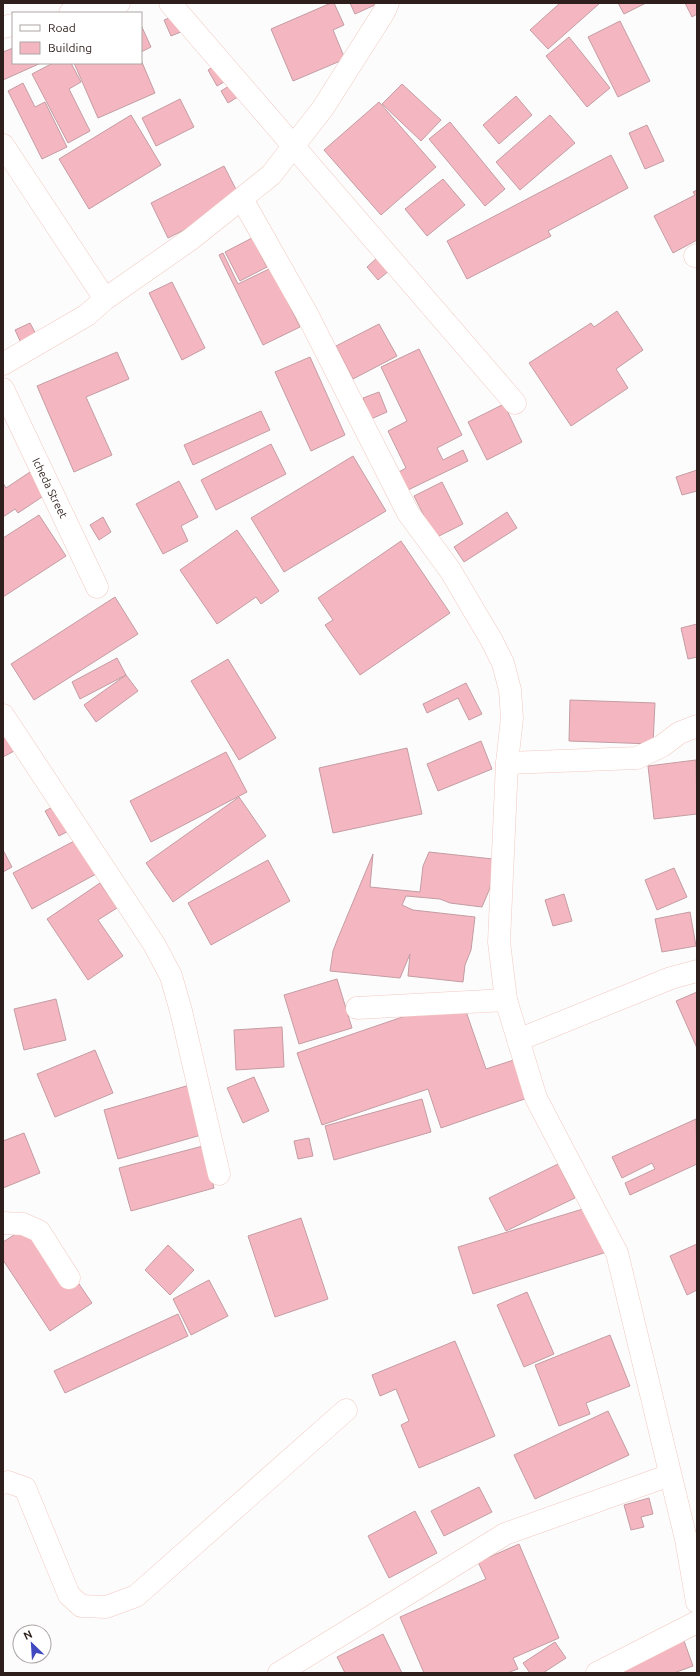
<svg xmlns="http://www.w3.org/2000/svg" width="700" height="1676" font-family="Ubuntu,sans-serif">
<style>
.building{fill:#f4b7c1;stroke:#c49ca3}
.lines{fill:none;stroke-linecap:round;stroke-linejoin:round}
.minor-casing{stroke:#f2c9c1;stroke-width:23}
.minor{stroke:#fff;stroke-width:22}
.labels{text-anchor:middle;stroke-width:4;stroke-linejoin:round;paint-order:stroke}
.street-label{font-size:11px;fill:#2e1f1c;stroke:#fff}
</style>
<rect width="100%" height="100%" fill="#fcfcfc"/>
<g class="building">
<path d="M 331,3 L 334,3 L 344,25 L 333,30 L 345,59 L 293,81 L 271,29 Z"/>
<path d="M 350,3 L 376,3 L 377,4 L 355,14 Z"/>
<path d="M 560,3 L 600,3 L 548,49 L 530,30 Z"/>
<path d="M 618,3 L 646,3 L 624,14 Z"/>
<path d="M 685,3 L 697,3 L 697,14 L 692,17 Z"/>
<path d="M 182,13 L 188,29 L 171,36 L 164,20 Z"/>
<path d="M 620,21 L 650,81 L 618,97 L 588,37 Z"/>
<path d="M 141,25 L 151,47 L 141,52 Z"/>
<path d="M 569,37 L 610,88 L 587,107 L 546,56 Z"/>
<path d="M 13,48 L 13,63 L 41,63 L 3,80 L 3,52 Z"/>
<path d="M 228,58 L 238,74 L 217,86 L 208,70 Z"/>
<path d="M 141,60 L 155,93 L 98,118 L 74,63 L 141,63 Z"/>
<path d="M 53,63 L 71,63 L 81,82 L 69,89 L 90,131 L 68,143 L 32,74 Z"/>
<path d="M 242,78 L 249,90 L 228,103 L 221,91 Z"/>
<path d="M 23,83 L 35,107 L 45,102 L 67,147 L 42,159 L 8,91 Z"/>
<path d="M 402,84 L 441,120 L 421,141 L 382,104 Z"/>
<path d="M 516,96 L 532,115 L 499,144 L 483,125 Z"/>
<path d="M 180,99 L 194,127 L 156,146 L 142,118 Z"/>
<path d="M 379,102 L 436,167 L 381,215 L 324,150 Z"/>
<path d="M 131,115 L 161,165 L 89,209 L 59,159 Z"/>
<path d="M 550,115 L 575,143 L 520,190 L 496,162 Z"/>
<path d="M 450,122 L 505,189 L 485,206 L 429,139 Z"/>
<path d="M 647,125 L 664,161 L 645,169 L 629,133 Z"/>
<path d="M 611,155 L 628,188 L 548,231 L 551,236 L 467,279 L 447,241 Z"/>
<path d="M 224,166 L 242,201 L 168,238 L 151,203 Z"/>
<path d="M 443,179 L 465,205 L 427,236 L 405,209 Z"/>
<path d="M 697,190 L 697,240 L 673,253 L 654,216 L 695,195 L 693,192 Z"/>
<path d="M 252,238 L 267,267 L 240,281 L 225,252 Z"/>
<path d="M 223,253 L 238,284 L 271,268 L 300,327 L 263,345 L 219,255 Z"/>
<path d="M 378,257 L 390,270 L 378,280 L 367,267 Z"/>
<path d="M 172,282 L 205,348 L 182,360 L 149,293 Z"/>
<path d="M 617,311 L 643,350 L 616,369 L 628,388 L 571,426 L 529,363 L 591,323 L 594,327 Z"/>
<path d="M 30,323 L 38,338 L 22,345 L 15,330 Z"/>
<path d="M 379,324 L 397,356 L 353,379 L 336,346 Z"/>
<path d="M 419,349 L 462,435 L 437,448 L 443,460 L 463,450 L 468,461 L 406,491 L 397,473 L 406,468 L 388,431 L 407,421 L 381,367 Z"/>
<path d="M 117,352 L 129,379 L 86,397 L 112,455 L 74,472 L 37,386 Z"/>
<path d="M 310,357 L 345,435 L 311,451 L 275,372 Z"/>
<path d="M 379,392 L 387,412 L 371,419 L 363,398 Z"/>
<path d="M 504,404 L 522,442 L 487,460 L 468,422 Z"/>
<path d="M 261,411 L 270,430 L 193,465 L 184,445 Z"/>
<path d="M 271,444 L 286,474 L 216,510 L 201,480 Z"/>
<path d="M 353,456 L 386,511 L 284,572 L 251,518 Z"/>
<path d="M 33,470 L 48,493 L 18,513 L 15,509 L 3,517 L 3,483 L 6,488 Z"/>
<path d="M 697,470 L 697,491 L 682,495 L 676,477 Z"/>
<path d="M 179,481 L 198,517 L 181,526 L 188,541 L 163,554 L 136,504 Z"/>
<path d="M 442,482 L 463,524 L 435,538 L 414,496 Z"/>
<path d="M 507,512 L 517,528 L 464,562 L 454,547 Z"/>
<path d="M 39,515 L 66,556 L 3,597 L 3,538 Z"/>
<path d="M 103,517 L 111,532 L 99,540 L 90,525 Z"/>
<path d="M 237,530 L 279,591 L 261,604 L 256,597 L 217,624 L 180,570 Z"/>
<path d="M 401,541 L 450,613 L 360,675 L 325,625 L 333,620 L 318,598 Z"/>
<path d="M 115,597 L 138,634 L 34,700 L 11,664 Z"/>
<path d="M 697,624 L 697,657 L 688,659 L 681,628 Z"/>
<path d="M 117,658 L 126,675 L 80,699 L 72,682 Z"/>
<path d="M 228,659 L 276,738 L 239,760 L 191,681 Z"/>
<path d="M 126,675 L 138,691 L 96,722 L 84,705 Z"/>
<path d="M 466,683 L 482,714 L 469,720 L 458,698 L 427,713 L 423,704 Z"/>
<path d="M 570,700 L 655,703 L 653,744 L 569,741 Z"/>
<path d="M 3,710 L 29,743 L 3,757 Z"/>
<path d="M 481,741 L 492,769 L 438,791 L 427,764 Z"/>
<path d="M 407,748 L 422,814 L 333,833 L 319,768 Z"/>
<path d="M 226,752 L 247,792 L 151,842 L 130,801 Z"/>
<path d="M 696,760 L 697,814 L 654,819 L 648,766 Z"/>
<path d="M 239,797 L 266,836 L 173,902 L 146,863 Z"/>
<path d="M 62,802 L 76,827 L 59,836 L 45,811 Z"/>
<path d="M 78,839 L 96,874 L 32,909 L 13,873 Z"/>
<path d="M 3,850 L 12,867 L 3,872 Z"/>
<path d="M 429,852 L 493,859 L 490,888 L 482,907 L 450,903 L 440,899 L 406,896 L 402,905 L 413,910 L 475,917 L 471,950 L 465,965 L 463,982 L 408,976 L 410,954 L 400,978 L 330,971 L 333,951 L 338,938 L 373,854 L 370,887 L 420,892 L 423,866 Z"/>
<path d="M 268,860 L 290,901 L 211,945 L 188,903 Z"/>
<path d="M 674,868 L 687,897 L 657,910 L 645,880 Z"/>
<path d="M 100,883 L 117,908 L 98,920 L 123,956 L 88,980 L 47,919 Z"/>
<path d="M 564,894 L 572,921 L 553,926 L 545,900 Z"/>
<path d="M 690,912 L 696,946 L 662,952 L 655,919 Z"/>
<path d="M 337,979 L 352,1028 L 299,1044 L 284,995 Z"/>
<path d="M 697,992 L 697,1048 L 676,1001 Z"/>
<path d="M 461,997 L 486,1069 L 526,1056 L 539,1094 L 441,1128 L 428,1089 L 322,1125 L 297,1053 Z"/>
<path d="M 56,999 L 66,1040 L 24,1050 L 14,1009 Z"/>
<path d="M 282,1027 L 284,1067 L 236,1070 L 234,1030 Z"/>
<path d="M 95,1050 L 113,1093 L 55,1117 L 37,1074 Z"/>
<path d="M 254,1077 L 269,1111 L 243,1123 L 227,1088 Z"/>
<path d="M 200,1082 L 215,1131 L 118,1159 L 104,1110 Z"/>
<path d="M 422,1099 L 431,1132 L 334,1160 L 325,1126 Z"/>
<path d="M 696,1119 L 697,1164 L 630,1195 L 625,1183 L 655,1169 L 652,1163 L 622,1178 L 612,1157 Z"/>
<path d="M 24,1133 L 40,1173 L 3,1188 L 3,1141 Z"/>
<path d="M 309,1138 L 313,1156 L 298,1159 L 294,1141 Z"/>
<path d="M 203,1146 L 214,1188 L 131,1211 L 119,1168 Z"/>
<path d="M 558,1164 L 575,1198 L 506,1231 L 489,1198 Z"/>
<path d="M 596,1205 L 610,1251 L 473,1294 L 458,1247 Z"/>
<path d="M 301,1218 L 328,1299 L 275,1317 L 248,1236 Z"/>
<path d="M 36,1221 L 92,1303 L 50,1331 L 3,1260 L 3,1242 Z"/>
<path d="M 697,1244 L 697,1290 L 687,1295 L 670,1256 Z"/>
<path d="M 168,1245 L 194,1270 L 170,1295 L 145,1270 Z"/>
<path d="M 209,1280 L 228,1316 L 191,1335 L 173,1299 Z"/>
<path d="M 527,1292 L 554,1354 L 524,1367 L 497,1305 Z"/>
<path d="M 178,1314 L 188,1336 L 65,1393 L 54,1371 Z"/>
<path d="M 610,1335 L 630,1386 L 586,1403 L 590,1414 L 559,1426 L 535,1365 Z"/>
<path d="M 455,1341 L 495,1436 L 419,1468 L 401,1425 L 409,1421 L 396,1389 L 380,1396 L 372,1375 Z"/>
<path d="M 608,1411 L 629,1455 L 535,1499 L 514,1455 Z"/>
<path d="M 479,1487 L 492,1512 L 444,1536 L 431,1511 Z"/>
<path d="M 649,1498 L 653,1514 L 641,1517 L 644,1527 L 631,1530 L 624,1505 Z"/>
<path d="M 415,1511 L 437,1553 L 389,1578 L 368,1536 Z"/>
<path d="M 519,1544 L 559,1638 L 513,1658 L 518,1669 L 507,1673 L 424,1673 L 400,1617 L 486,1579 L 478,1562 Z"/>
<path d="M 383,1634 L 402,1673 L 345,1673 L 337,1657 Z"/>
<path d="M 683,1638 L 693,1666 L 674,1673 L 609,1673 Z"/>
<path d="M 555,1642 L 566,1658 L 543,1673 L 530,1673 L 523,1663 Z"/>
</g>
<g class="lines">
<g class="minor-casing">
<g id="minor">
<path d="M 170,3 L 515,403"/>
<path d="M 70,13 L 119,3"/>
<path d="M 3,27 L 13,25"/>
<path d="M 3,145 L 105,299"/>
<path d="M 242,199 L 307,314 L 408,513 L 450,570 L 492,641 L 503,663 L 510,690 L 512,718 L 507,763 L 499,942 L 506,1000 L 536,1098 L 617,1253 L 686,1539 L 697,1602"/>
<path d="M 695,256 L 697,255"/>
<path d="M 3,364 L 87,315 L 105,299 L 191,239 L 271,175 L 323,108 L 384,12 L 388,3"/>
<path d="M 3,389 L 97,587"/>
<path d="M 3,715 L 154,944 L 171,976 L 181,1011 L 219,1174"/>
<path d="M 507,763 L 637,758 L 662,746 L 679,733 L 697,726"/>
<path d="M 357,1008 L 506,1000"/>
<path d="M 518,1040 L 671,978 L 697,971"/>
<path d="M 3,1223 L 23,1224 L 39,1231 L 69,1278"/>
<path d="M 3,1483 L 8,1482 L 25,1488 L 69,1595 L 81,1606 L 106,1607 L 136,1596 L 346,1410"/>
<path d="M 279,1673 L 505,1534 L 670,1475"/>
<path d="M 597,1673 L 697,1622"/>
</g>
</g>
<use href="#minor" class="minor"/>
</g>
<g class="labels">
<g class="street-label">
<text transform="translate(50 488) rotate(64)" y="4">Icheda Street</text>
</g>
</g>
<rect width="700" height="1676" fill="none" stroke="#2e1f1c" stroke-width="8"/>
<rect x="12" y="12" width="130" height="52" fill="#ffffff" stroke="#aba5a4"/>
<rect x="20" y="25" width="20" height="6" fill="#ffffff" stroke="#aba5a4"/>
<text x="48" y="32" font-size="12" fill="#2e1f1c">Road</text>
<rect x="20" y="42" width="20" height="12" fill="#f4b7c1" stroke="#aba5a4"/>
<text x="48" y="52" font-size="12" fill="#2e1f1c">Building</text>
<g transform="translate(32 1644) rotate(335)"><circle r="19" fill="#ffffff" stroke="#aba5a4"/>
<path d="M0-3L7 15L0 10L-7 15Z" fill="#404abe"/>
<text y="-6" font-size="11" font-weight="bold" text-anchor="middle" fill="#2e1f1c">N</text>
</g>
</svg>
